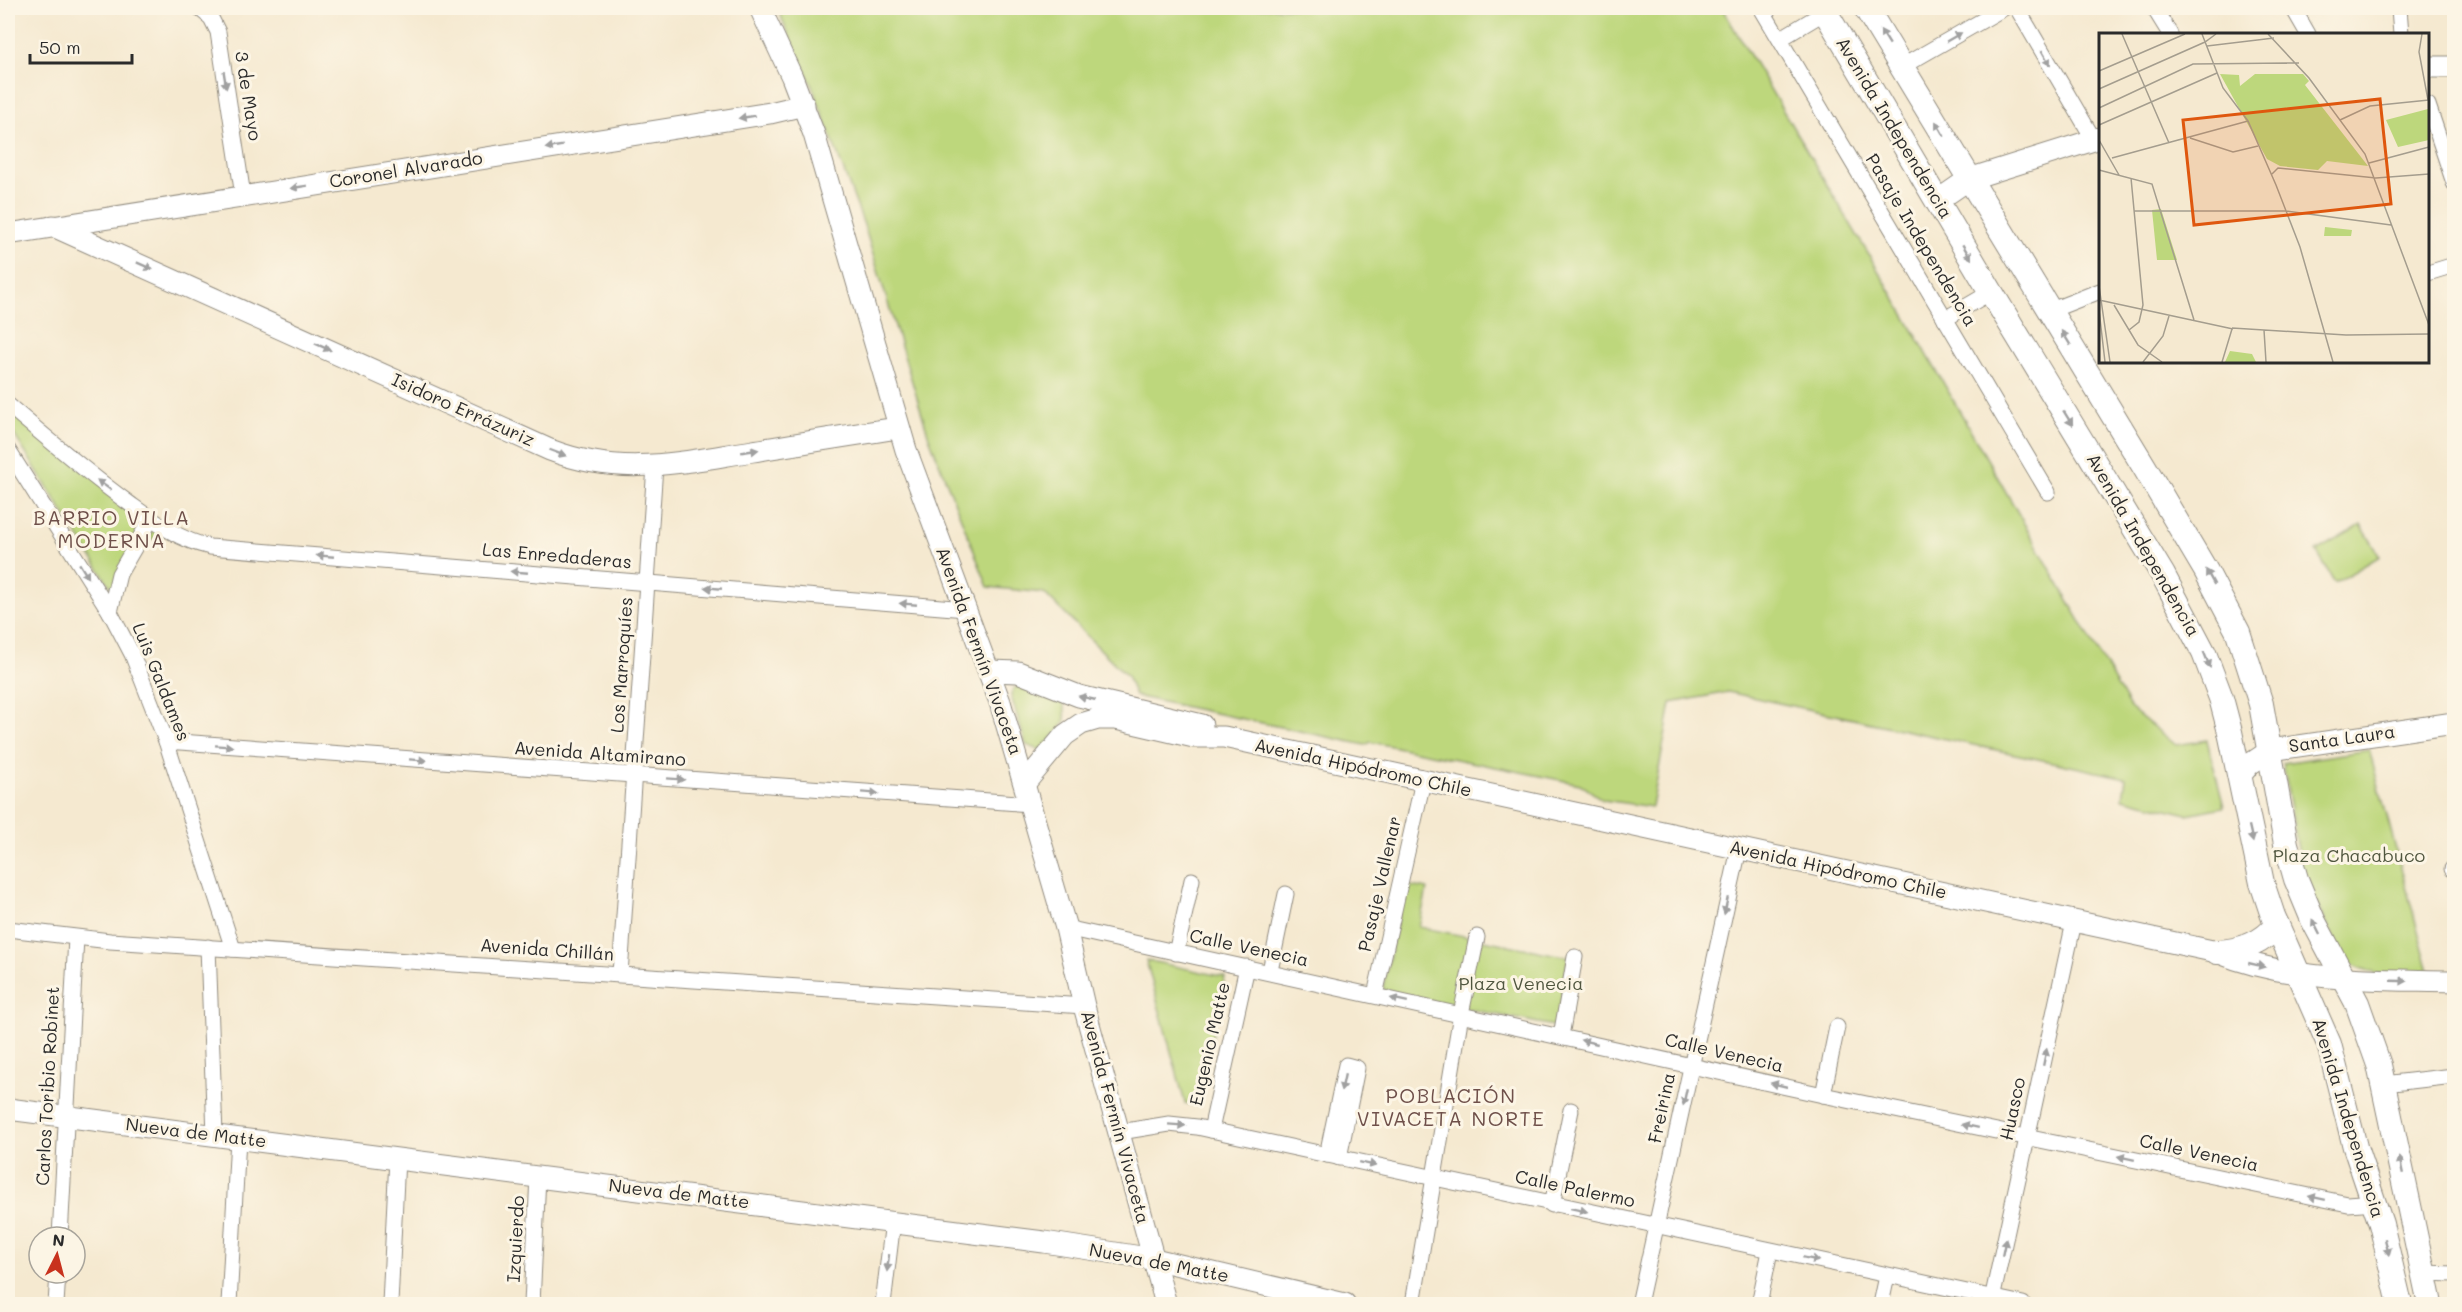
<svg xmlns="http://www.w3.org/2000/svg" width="2462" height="1312" font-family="Mali,sans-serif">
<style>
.green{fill:#bdd77c;stroke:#748154;stroke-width:1.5}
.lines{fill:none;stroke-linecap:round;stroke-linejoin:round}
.street-casing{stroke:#908a7e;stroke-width:17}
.secondary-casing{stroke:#908a7e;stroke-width:23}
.primary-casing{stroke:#908a7e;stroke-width:26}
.street{stroke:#fff;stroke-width:15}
.secondary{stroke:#fff;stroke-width:21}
.primary{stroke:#fff;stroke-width:24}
.oneway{fill:#a0a0a0}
.labels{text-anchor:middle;stroke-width:6;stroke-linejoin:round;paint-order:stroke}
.street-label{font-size:18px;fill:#2b2b2b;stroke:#fcf5e5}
.park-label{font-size:18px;fill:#50563f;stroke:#fcf5e5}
.neighbourhood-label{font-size:20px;letter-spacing:1.5px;fill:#6f504a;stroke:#fcf5e5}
.inset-road{fill:none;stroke:#a49d8e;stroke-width:1.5}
.view{fill:#df570e;fill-opacity:0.15;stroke:#df570e;stroke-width:3}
.inset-edge{fill:none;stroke:#2b2b2b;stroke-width:3}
</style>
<rect width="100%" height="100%" fill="#fcf5e5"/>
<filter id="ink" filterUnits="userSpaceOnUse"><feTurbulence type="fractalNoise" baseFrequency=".0167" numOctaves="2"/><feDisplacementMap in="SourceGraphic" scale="12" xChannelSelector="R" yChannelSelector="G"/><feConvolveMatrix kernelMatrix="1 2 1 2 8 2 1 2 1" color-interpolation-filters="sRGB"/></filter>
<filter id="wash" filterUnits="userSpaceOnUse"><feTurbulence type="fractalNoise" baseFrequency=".008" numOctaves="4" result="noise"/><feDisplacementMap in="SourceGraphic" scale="24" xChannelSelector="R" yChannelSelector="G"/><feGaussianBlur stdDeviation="1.35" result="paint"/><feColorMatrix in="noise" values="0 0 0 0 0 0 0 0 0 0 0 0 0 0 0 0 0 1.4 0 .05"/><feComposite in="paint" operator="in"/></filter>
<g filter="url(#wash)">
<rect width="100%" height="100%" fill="#f5e9d0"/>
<g class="green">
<path d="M 777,8 L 1722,8 L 1901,309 L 2130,708 L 2176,745 L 2207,740 L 2224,807 L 2187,814 L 2123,798 L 2126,778 L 1728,692 L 1671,703 L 1652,807 L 1603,800 L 1580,784 L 1371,742 L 1365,745 L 1135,696 L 1127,676 L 1044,593 L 988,587 L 929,437 L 864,225 L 811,83 Z"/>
<path d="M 8,411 L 166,528 L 137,551 L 116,596 L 8,425 Z"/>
<path d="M 2361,525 L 2380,556 L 2335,583 L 2316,551 Z"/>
<path d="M 1025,683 L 1063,703 C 1072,725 1054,735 1040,750 L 1026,745 L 1011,696 C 1012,688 1017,685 1025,683 Z"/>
<path d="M 2369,750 L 2430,975 L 2376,974 L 2346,962 L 2302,873 L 2283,763 Z"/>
<path d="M 1405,885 L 1427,889 L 1419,927 L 1568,957 L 1557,1025 L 1553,1026 L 1386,992 L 1383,987 Z"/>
<path d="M 1146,960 L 1225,977 L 1197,1105 L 1185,1103 Z"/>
</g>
</g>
<g filter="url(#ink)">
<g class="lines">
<g class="street-casing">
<g id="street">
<path d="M 199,8 L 211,18 L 218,32 L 243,196"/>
<path d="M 1761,8 L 2048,492"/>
<path d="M 2017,8 L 2094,140"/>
<path d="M 2154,8 L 2170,34"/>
<path d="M 2293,8 L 2308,34"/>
<path d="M 2399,8 L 2401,34"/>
<path d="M 1780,39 L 1825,12"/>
<path d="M 1903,66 L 2004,8"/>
<path d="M 2428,105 L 2454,183"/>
<path d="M 2428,273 L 2454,265"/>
<path d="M 2049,311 L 2100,291"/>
<path d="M 1945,319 L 1991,292"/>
<path d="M 8,405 C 48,439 87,473 130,504 C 155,522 179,540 210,547 L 966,609"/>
<path d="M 8,450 L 110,612 L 132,654 L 166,741 L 233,949"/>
<path d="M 110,612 L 119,574 L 151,519"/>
<path d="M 166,741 L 1031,804"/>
<path d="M 2452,869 L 2454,869"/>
<path d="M 1066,928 L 1823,1095 L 2348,1204 L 2375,1202"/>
<path d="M 8,929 L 110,941 L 1084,1006"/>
<path d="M 208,947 L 215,1135"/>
<path d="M 1176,953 L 1192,880"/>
<path d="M 1270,971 L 1286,894"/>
<path d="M 620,974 L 655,466"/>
<path d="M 1375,995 L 1423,781"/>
<path d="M 1561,1036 L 1575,957"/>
<path d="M 2384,1084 L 2454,1076"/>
<path d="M 1823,1095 L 1837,1027"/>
<path d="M 1211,1130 L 1247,967"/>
<path d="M 1120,1132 L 1169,1124 L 1197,1127 L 2023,1304"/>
<path d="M 1327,1155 L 1346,1065 L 1357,1068 L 1339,1158"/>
<path d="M 1552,1205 L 1571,1110"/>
<path d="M 60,1237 L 76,938"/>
<path d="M 2423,1273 L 2454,1274"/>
<path d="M 56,1304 L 58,1273"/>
<path d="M 229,1304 L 238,1138"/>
<path d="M 390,1304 L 397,1158"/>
<path d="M 532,1304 L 538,1176"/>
<path d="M 883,1304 L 893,1221"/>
<path d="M 1413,1304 L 1461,1014 L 1477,937"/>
<path d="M 1639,1304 L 1739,849"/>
<path d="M 1759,1304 L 1770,1251"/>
<path d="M 1881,1304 L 1887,1276"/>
<path d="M 1991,1304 L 2074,922"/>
</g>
</g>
<g class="secondary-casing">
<g id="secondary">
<path d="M 760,8 L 792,77 L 814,134 L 906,450 L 1000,702 L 1066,928 L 1084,1006 L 1166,1304"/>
<path d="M 2428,67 L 2454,67"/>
<path d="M 1937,201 L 1969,179 L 2100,138"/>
<path d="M 53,226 L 550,450 C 623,478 680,462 753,451 C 802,443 850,435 898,428"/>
<path d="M 8,234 L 770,113 L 804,105"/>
<path d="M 990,671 L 1018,672 L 1079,696 L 1202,725"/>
<path d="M 2239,777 L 2250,764 L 2271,750 L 2454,723"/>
<path d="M 1025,783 L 1065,735 L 1081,724 L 1098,719 L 1116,719 L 1194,737 L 1224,737 L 2217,952 C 2292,983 2376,979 2454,981"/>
<path d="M 8,1109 L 1044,1242 L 1154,1259 L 1345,1304"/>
</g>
</g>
<g class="primary-casing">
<g id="primary">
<path d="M 1823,8 L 1991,292 L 2163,575 L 2204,653 L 2221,698 L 2230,732 L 2262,883 L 2273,916 L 2329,1044 L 2355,1147 L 2381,1224 L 2400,1304"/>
<path d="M 1866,8 L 2145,468 L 2206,571 L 2238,632 L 2261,704 L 2286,844 L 2296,879 L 2313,920 L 2357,1003 L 2379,1065 L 2430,1304"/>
<path d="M 2217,952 C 2241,951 2262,944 2277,925"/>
</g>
</g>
<use href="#street" class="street"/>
<use href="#secondary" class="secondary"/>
<use href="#primary" class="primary"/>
</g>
<defs><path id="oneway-solid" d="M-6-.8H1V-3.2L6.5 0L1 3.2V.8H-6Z" transform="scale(1.5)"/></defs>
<g class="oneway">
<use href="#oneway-solid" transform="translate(1885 37) rotate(-122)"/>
<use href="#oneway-solid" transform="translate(1954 37) rotate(-30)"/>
<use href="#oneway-solid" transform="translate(2046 58) rotate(60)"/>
<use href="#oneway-solid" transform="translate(225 80) rotate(81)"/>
<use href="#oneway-solid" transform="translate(747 117) rotate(171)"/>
<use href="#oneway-solid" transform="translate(1940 129) rotate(-120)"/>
<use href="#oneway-solid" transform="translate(554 147) rotate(171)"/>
<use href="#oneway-solid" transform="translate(299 187) rotate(171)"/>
<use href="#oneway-solid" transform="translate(1967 252) rotate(59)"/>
<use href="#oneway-solid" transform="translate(145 266) rotate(24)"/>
<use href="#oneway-solid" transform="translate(2066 338) rotate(-122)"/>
<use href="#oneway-solid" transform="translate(323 347) rotate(24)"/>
<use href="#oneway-solid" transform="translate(2068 418) rotate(58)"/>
<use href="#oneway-solid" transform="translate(750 451) rotate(-9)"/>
<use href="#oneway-solid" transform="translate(558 453) rotate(20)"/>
<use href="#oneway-solid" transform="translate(104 485) rotate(-144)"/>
<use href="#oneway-solid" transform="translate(325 556) rotate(-175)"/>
<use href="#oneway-solid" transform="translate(84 571) rotate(58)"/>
<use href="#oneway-solid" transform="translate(519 572) rotate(-175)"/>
<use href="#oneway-solid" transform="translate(2210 577) rotate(-119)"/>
<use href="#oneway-solid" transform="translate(713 588) rotate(-175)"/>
<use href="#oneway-solid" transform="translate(908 604) rotate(-175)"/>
<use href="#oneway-solid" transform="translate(2207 660) rotate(68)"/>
<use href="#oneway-solid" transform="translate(1087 698) rotate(-167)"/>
<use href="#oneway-solid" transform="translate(224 746) rotate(4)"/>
<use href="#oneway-solid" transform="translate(418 760) rotate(4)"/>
<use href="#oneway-solid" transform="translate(676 779) rotate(4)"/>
<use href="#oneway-solid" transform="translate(870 793) rotate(4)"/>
<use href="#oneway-solid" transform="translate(2251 834) rotate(77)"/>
<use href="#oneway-solid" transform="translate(1726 906) rotate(102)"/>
<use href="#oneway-solid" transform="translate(2316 927) rotate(-117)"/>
<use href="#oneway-solid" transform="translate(2257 965) rotate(13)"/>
<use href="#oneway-solid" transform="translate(2399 981) rotate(2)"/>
<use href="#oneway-solid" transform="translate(1399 1000) rotate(-168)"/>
<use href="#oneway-solid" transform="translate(1589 1042) rotate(-167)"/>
<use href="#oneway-solid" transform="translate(2045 1057) rotate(-78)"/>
<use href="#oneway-solid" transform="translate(1343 1083) rotate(102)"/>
<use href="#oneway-solid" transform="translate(1779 1085) rotate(-167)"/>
<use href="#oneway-solid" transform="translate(1685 1097) rotate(102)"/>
<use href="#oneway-solid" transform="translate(1177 1125) rotate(4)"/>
<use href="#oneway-solid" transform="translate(1970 1126) rotate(-168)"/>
<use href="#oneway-solid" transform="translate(2126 1158) rotate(-168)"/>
<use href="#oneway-solid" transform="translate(1368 1164) rotate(12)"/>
<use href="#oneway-solid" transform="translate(2401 1165) rotate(-102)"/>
<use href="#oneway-solid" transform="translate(2317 1198) rotate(-168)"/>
<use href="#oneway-solid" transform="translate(1579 1210) rotate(12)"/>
<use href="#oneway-solid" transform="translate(2004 1247) rotate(-78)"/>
<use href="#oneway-solid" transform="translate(2387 1247) rotate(76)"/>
<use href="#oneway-solid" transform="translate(1811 1259) rotate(12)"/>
<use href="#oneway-solid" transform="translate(888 1263) rotate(97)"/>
</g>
</g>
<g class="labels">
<g class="street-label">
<text transform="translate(248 96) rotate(81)" y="6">3 de Mayo</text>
<text transform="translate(1894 128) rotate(59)" y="6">Avenida Independencia</text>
<text transform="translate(406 170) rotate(-9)" y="6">Coronel Alvarado</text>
<text transform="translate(1921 240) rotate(59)" y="6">Pasaje Independencia</text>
<text transform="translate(463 410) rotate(24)" y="6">Isidoro Errázuriz</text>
<text transform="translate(2143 545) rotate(60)" y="6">Avenida Independencia</text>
<text transform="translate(557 556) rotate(5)" y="6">Las Enredaderas</text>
<text transform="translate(979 651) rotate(70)" y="6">Avenida Fermín Vivaceta</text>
<text transform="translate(622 665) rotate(-86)" y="6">Los Marroquíes</text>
<text transform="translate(161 682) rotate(68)" y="6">Luis Galdames</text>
<text transform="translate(2342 739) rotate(-8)" y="6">Santa Laura</text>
<text transform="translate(600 754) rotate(4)" y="6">Avenida Altamirano</text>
<text transform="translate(1363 768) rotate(12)" y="6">Avenida Hipódromo Chile</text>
<text transform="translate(1838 870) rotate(12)" y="6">Avenida Hipódromo Chile</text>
<text transform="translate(1380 884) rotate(-77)" y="6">Pasaje Vallenar</text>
<text transform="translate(1249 948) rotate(12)" y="6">Calle Venecia</text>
<text transform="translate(547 950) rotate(4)" y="6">Avenida Chillán</text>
<text transform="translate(1210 1044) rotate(-77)" y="6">Eugenio Matte</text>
<text transform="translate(1724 1053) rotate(13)" y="6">Calle Venecia</text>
<text transform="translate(48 1086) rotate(-87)" y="6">Carlos Toribio Robinet</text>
<text transform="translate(1662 1108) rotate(-78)" y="6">Freirina</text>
<text transform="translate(2013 1109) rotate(-78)" y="6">Huasco</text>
<text transform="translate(1115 1117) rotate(75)" y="6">Avenida Fermín Vivaceta</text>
<text transform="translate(2348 1118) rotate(73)" y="6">Avenida Independencia</text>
<text transform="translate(196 1133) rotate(7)" y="6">Nueva de Matte</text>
<text transform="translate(2199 1153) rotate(12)" y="6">Calle Venecia</text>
<text transform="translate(1575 1189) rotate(12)" y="6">Calle Palermo</text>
<text transform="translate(679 1194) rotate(7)" y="6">Nueva de Matte</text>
<text transform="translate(516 1239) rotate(-87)" y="6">Izquierdo</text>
<text transform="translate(1159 1263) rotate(11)" y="6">Nueva de Matte</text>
</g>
<g class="park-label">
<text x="2349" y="862">Plaza Chacabuco</text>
<text x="1521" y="990">Plaza Venecia</text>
</g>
<g class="neighbourhood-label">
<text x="112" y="525">BARRIO VILLA<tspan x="112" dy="23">MODERNA</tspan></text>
<text x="1451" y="1103">POBLACIÓN<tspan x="1451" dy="23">VIVACETA NORTE</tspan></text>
</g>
</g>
<g transform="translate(2099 33)">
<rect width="330" height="330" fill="#f5e9d0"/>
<path d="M 121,41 L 140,42 L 141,53 L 156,41 L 204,41 L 210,48 L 206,52 L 269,133 L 228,128 L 219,137 L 181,133 L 168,126 ZM 329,76 L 330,107 L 299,114 L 287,87 ZM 62,176 L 78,227 L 58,227 L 53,177 ZM 226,194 L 253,197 L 252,203 L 225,203 ZM 131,318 L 153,321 L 157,329 L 126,329 Z" fill="#bdd77c"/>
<path class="inset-road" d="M 23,1 L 70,110M 103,1 L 124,55 L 149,88 L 177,152 L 201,214 L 234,329M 169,1 L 210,45 L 266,121 L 330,292M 323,1 L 320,19 L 329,67M 108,13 L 175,5M 0,38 L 86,1M 0,56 L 106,9 L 117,1M 0,75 L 94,31 L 200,30M 241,87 L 271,73 L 330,67M 0,92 L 118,40M 91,105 L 134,119 L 159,113M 0,107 L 20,142M 13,125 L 149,88M 270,130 L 330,114M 0,137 L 53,151 L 95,287M 173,141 L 179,135 L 277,145 L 330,141M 35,178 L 187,178 L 292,192M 0,253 L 11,329M 0,267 L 134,296M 15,272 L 39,312 L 63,329M 0,277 L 6,329M 133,295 L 247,302 L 330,301M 30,297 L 40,289 L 44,272 L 32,145M 165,297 L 167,329M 44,329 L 64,303 L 70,283M 123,329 L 133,296"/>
<path class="view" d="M 281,66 L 292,171 L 95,192 L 84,87 Z"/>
<rect width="330" height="330" class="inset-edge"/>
</g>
<rect width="2462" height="1312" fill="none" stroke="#fcf5e5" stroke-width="30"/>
<g transform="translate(57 1255) rotate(6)"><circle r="28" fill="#fcf5e5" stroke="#a8a49b" stroke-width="1.5"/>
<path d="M0-4.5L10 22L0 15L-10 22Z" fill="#c8321e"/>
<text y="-9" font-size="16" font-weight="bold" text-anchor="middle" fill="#2b2b2b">N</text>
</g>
<path d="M30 54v9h102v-9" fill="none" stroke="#2b2b2b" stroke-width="3"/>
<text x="39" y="54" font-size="18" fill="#2b2b2b" stroke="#fcf5e5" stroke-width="4.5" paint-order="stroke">50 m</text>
</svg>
